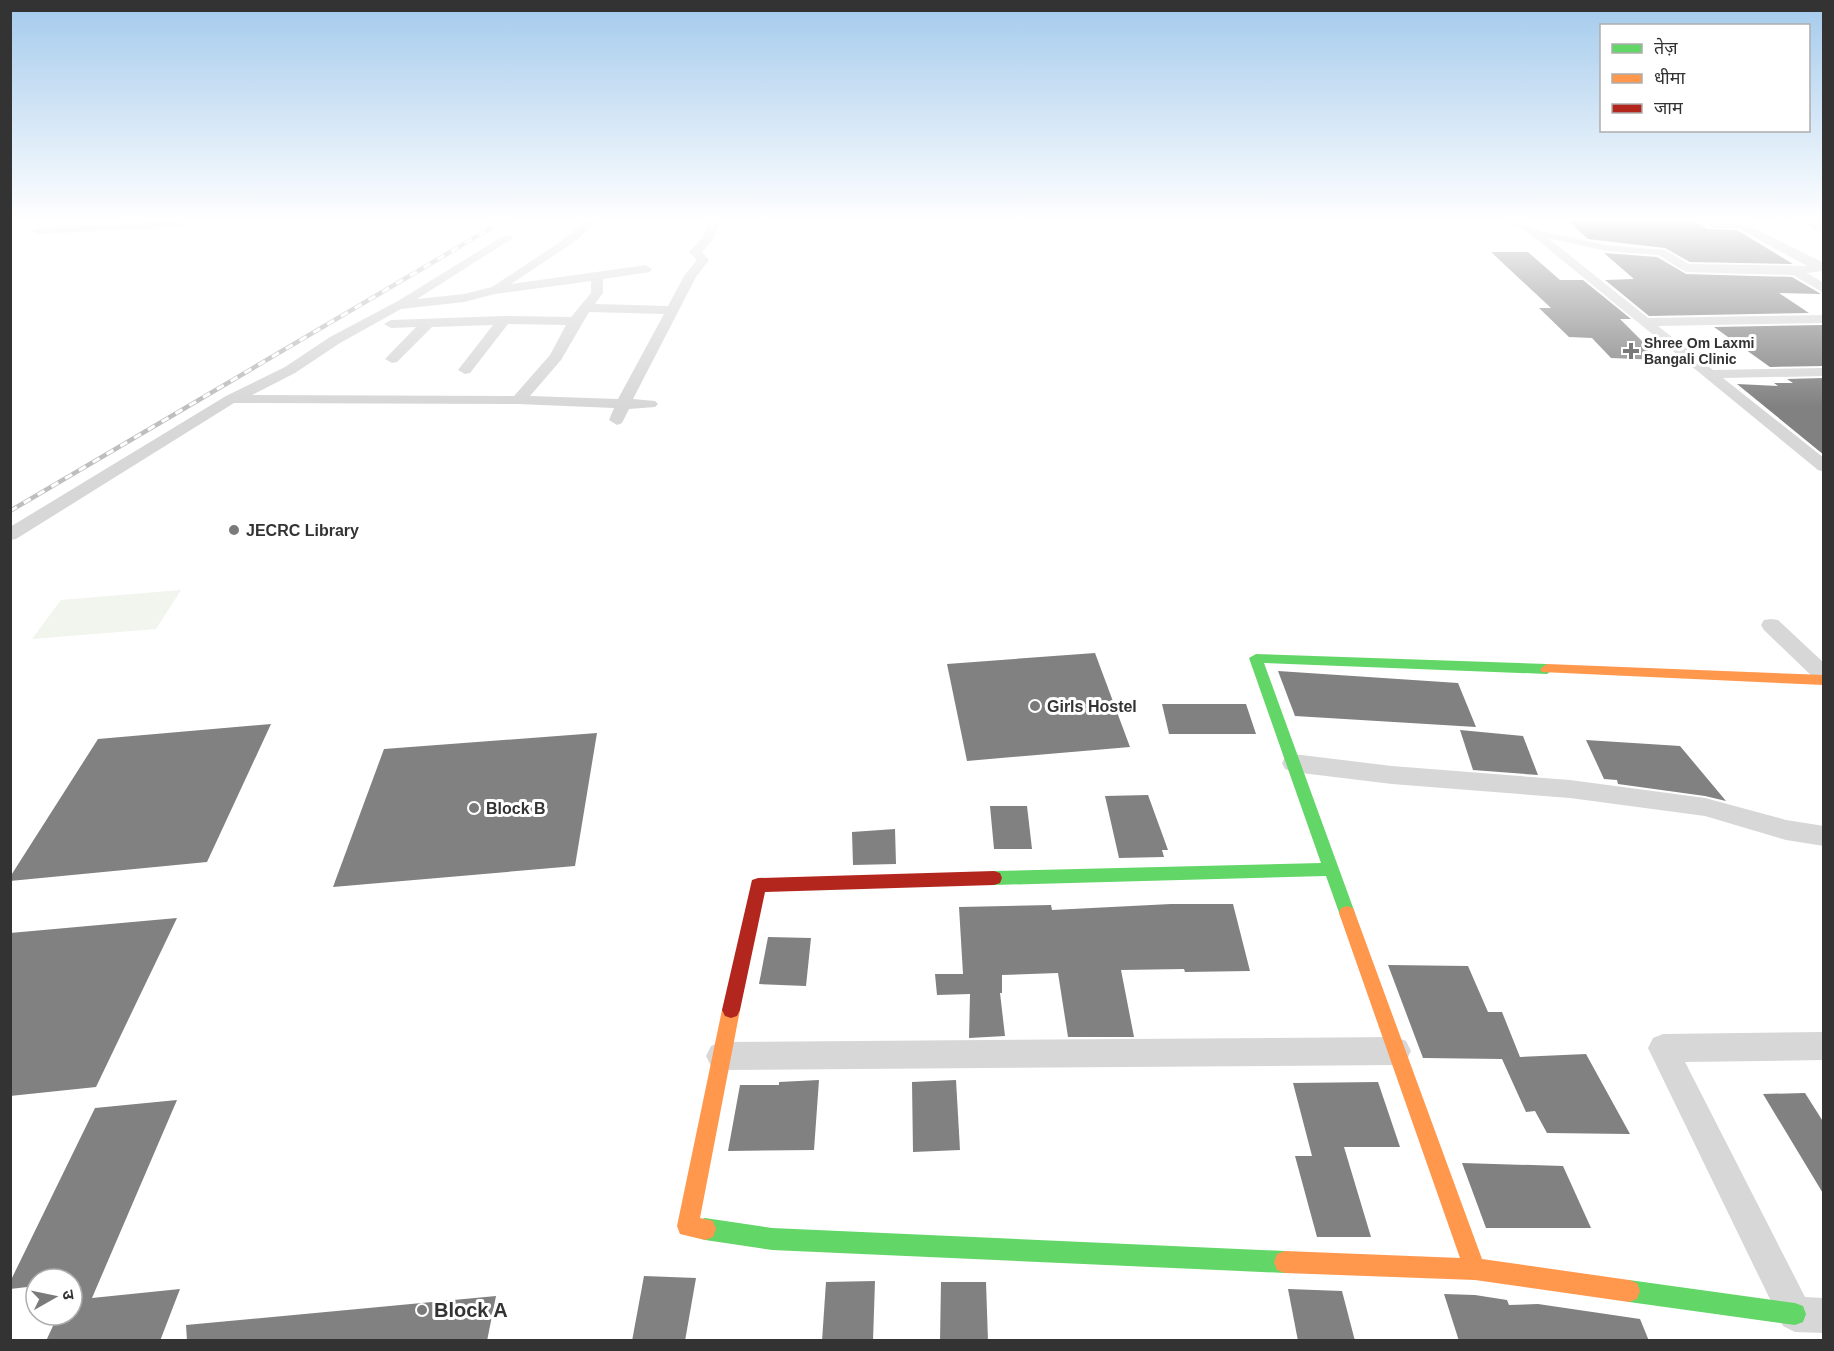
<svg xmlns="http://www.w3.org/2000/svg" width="1834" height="1351" font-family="Helvetica,'Noto Sans Devanagari',sans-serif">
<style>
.green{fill:#f1f5ed}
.building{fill:#818181}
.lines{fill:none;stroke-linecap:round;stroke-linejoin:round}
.street{fill:#d7d7d7;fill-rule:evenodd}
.fast{fill:#63d668;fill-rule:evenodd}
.slow{fill:#ff974d;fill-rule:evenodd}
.jam{fill:#b3261e;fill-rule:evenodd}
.rail-casing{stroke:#bebebe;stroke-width:4.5}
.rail{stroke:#fff;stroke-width:3;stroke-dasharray:8;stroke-linecap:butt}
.poi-dot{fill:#7a7a7a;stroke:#fff;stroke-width:2}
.labels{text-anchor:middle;stroke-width:6;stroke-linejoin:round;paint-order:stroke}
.far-poi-label{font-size:14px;font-weight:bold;fill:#333;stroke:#fff;text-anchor:start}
.poi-label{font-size:16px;font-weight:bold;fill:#333;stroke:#fff;text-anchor:start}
.near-poi-label{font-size:20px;font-weight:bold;fill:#333;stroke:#fff;text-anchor:start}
</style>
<rect width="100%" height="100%" fill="#fff"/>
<path class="green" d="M 181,590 L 156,629 L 32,639 L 61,600 Z"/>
<g class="building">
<path d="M 1622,218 L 1689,218 L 1707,229 L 1737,230 L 1793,264 L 1690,262 L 1665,248 L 1588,239 L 1566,219 Z"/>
<path d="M 1491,252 L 1528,252 L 1560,280 L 1583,280 L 1631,319 L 1620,319 L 1661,360 L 1611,358 L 1592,338 L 1569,337 L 1539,308 L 1551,308 Z"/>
<path d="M 1604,253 L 1657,257 L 1686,274 L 1792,277 L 1821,294 L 1779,293 L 1809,313 L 1649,316 L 1605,280 L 1634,279 Z"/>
<path d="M 1824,325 L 1824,366 L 1770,367 L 1714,327 Z"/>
<path d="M 1824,378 L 1824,455 L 1737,384 L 1778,386 L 1774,383 L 1793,383 L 1787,379 Z"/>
<path d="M 1095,653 L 1130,747 L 967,761 L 947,664 Z"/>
<path d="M 1278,671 L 1458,683 L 1476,727 L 1295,716 Z"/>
<path d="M 1162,704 L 1246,704 L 1256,734 L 1169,734 Z"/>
<path d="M 271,724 L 207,862 L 10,881 L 10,877 L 98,739 Z"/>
<path d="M 1460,730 L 1523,736 L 1538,775 L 1473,770 Z"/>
<path d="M 597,733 L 575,866 L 333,887 L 384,749 Z"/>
<path d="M 1586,740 L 1680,746 L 1726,801 L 1705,796 L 1618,784 L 1617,780 L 1604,779 Z"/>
<path d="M 1148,795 L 1168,850 L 1162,850 L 1164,857 L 1119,858 L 1105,796 Z"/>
<path d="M 990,806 L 1027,806 L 1032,849 L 994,849 Z"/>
<path d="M 895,829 L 896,864 L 853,865 L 852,832 Z"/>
<path d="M 1171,904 L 1233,904 L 1250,971 L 1185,972 L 1184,969 L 1121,970 L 1134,1037 L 1068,1037 L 1058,973 L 1002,975 L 1002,993 L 1000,993 L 1005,1036 L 969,1038 L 970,994 L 937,995 L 935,974 L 963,974 L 959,907 L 1051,905 L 1052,910 Z"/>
<path d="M 177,918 L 96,1087 L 10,1096 L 10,933 Z"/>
<path d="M 768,937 L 811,938 L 806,986 L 759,984 Z"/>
<path d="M 1388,965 L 1468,966 L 1488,1012 L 1502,1012 L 1520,1057 L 1586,1054 L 1630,1134 L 1547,1133 L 1535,1111 L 1526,1112 L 1502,1059 L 1423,1058 Z"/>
<path d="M 819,1080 L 814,1150 L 728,1151 L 740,1085 L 779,1085 L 779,1082 Z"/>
<path d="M 956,1080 L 960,1150 L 913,1152 L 912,1082 Z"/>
<path d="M 1378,1082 L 1400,1147 L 1344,1147 L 1371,1237 L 1317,1237 L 1295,1156 L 1312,1156 L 1293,1083 Z"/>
<path d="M 1805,1093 L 1824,1123 L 1824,1195 L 1763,1094 Z"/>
<path d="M 177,1100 L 92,1298 L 180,1289 L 160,1341 L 46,1341 L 58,1315 L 72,1315 L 72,1279 L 36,1279 L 36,1286 L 10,1289 L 10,1282 L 95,1108 Z"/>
<path d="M 1462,1163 L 1563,1166 L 1591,1228 L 1486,1228 Z"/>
<path d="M 644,1276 L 696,1278 L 685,1341 L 632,1341 Z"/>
<path d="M 875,1281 L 873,1341 L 822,1341 L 826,1282 Z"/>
<path d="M 941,1282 L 986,1282 L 988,1341 L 940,1341 Z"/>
<path d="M 1288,1289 L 1342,1291 L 1355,1341 L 1298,1341 Z"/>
<path d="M 1444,1294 L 1475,1295 L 1507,1300 L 1509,1305 L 1538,1304 L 1640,1319 L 1649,1341 L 1459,1341 Z"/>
<path d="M 496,1296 L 487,1341 L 187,1341 L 186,1325 Z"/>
</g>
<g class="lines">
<g class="street">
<path d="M 179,218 L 191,218 L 177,227 L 38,234 L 32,231 L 38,228 L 174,221 Z"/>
<path d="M 590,218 L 601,218 L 577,240 L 511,284 L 646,265 L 652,269 L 650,272 L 603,279 L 603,293 L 595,304 L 668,306 L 684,276 L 697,260 L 689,252 L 702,238 L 712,218 L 722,218 L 713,239 L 702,252 L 709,260 L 696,277 L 633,399 L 655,401 L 658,404 L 655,407 L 629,409 L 622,423 L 617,425 L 609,420 L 614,408 L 518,404 L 234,403 L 16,539 L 10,540 L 10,527 L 226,396 L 285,367 L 330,337 L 398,301 L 503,236 L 511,236 L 513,238 L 417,299 L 464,294 L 492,287 L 557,244 ZM 591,281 L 591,293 L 571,317 L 504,316 L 391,320 L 384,324 L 391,328 L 416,327 L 385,359 L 392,363 L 397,362 L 432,327 L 493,325 L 458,370 L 465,374 L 470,373 L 508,324 L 566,325 L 550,355 L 514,396 L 252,395 L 295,373 L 340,343 L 401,309 L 464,302 L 495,294 ZM 589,312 L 664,314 L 618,399 L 530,396 L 561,360 Z"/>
<path d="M 1503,218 L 1515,218 L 1539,231 L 1606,245 L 1665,250 L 1689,264 L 1807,266 L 1738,228 L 1714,228 L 1698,218 L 1710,218 L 1720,223 L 1744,223 L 1824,263 L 1824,271 L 1807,273 L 1824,283 L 1824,293 L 1793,275 L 1686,272 L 1658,255 L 1606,251 L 1548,238 L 1648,318 L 1824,315 L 1824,323 L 1658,326 L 1713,370 L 1824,368 L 1824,376 L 1723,378 L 1824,458 L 1824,472 L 1818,470 L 1529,233 Z"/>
<path d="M 1792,218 L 1805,218 L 1824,226 L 1824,234 Z"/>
<path d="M 1771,619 L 1778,620 L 1824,663 L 1824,683 L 1817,681 L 1764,630 L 1761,625 L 1764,620 Z"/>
<path d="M 1293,754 L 1392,766 L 1570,780 L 1705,798 L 1786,820 L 1824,826 L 1824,846 L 1786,840 L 1705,816 L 1570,798 L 1392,784 L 1293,772 L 1285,769 L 1282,763 L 1285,757 Z"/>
<path d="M 1824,1032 L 1824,1060 L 1685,1062 L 1805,1297 L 1824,1298 L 1824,1333 L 1795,1332 L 1783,1326 L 1648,1048 L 1653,1038 L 1663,1034 Z"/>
<path d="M 1396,1037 L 1406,1041 L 1411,1051 L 1406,1061 L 1396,1065 L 721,1070 L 711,1066 L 706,1056 L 711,1046 L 721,1042 Z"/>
</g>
<g class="fast">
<path d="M 1256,654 L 1547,664 L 1554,669 L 1547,674 L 1264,663 L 1355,913 L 1353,918 L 1347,920 L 1341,918 L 1326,876 L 994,885 L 988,883 L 986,878 L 988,873 L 994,871 L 1321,863 L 1249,658 Z"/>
<path d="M 705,1218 L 772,1228 L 1285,1251 L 1293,1254 L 1296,1262 L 1293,1270 L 1285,1273 L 772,1250 L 705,1240 L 697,1237 L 694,1229 L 697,1221 Z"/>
<path d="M 1629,1280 L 1795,1303 L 1803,1306 L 1806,1314 L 1803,1322 L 1795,1325 L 1629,1302 L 1621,1299 L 1618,1291 L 1621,1283 Z"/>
</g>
<g class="slow">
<path d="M 1547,664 L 1824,675 L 1824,685 L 1542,672 L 1540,669 Z"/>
<path d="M 1347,906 L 1353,908 L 1355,913 L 1482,1259 L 1629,1280 L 1637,1283 L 1640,1291 L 1637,1299 L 1629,1302 L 1475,1280 L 1285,1273 L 1277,1270 L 1274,1262 L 1277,1254 L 1285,1251 L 1460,1258 L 1339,913 L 1341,908 Z"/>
<path d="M 731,1002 L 737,1004 L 740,1010 L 700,1218 L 713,1221 L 716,1229 L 713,1237 L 705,1240 L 680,1234 L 677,1226 L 722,1010 L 725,1004 Z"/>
</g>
<path class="jam" d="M 994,871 L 1000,873 L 1002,878 L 1000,883 L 994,885 L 765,892 L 740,1010 L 737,1016 L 731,1018 L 725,1016 L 722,1010 L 752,880 L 758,878 Z"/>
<g class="rail-casing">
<path id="rail" d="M 10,511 L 508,218"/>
</g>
<use href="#rail" class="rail"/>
</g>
<linearGradient id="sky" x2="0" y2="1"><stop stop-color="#a3caec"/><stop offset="0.54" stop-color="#fff"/><stop offset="1" stop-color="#fff" stop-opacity="0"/></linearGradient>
<rect width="1834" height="407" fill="url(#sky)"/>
<g class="poi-dot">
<path d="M1628 342h6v6h6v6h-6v6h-6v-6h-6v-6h6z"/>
<circle cx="234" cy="530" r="6"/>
<circle cx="1035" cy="706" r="6"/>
<circle cx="474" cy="808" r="6"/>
<circle cx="422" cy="1310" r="6"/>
</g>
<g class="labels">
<g class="far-poi-label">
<text x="1644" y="348">Shree Om Laxmi<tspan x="1644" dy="16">Bangali Clinic</tspan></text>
</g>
<g class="poi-label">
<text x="246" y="536">JECRC Library</text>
<text x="1047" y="712">Girls Hostel</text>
<text x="486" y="814">Block B</text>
</g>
<g class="near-poi-label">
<text x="434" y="1317">Block A</text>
</g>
</g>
<rect width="1834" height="1351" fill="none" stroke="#333333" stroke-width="24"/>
<rect x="1600" y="24" width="210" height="108" fill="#ffffff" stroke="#adadad" stroke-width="1.5"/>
<rect x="1612" y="44" width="30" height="9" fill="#63d668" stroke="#adadad" stroke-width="1.5"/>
<text x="1654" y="54" font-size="18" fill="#333333">तेज़</text>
<rect x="1612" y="74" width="30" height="9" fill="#ff974d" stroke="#adadad" stroke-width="1.5"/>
<text x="1654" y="84" font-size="18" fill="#333333">धीमा</text>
<rect x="1612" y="104" width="30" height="9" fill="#b3261e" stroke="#adadad" stroke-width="1.5"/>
<text x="1654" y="114" font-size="18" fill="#333333">जाम</text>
<g transform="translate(54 1297) rotate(81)"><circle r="28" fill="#ffffff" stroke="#adadad" stroke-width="1.5"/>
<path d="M0-4.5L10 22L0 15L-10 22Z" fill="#7a7a7a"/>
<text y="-9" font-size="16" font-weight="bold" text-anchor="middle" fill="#333333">उ</text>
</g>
</svg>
